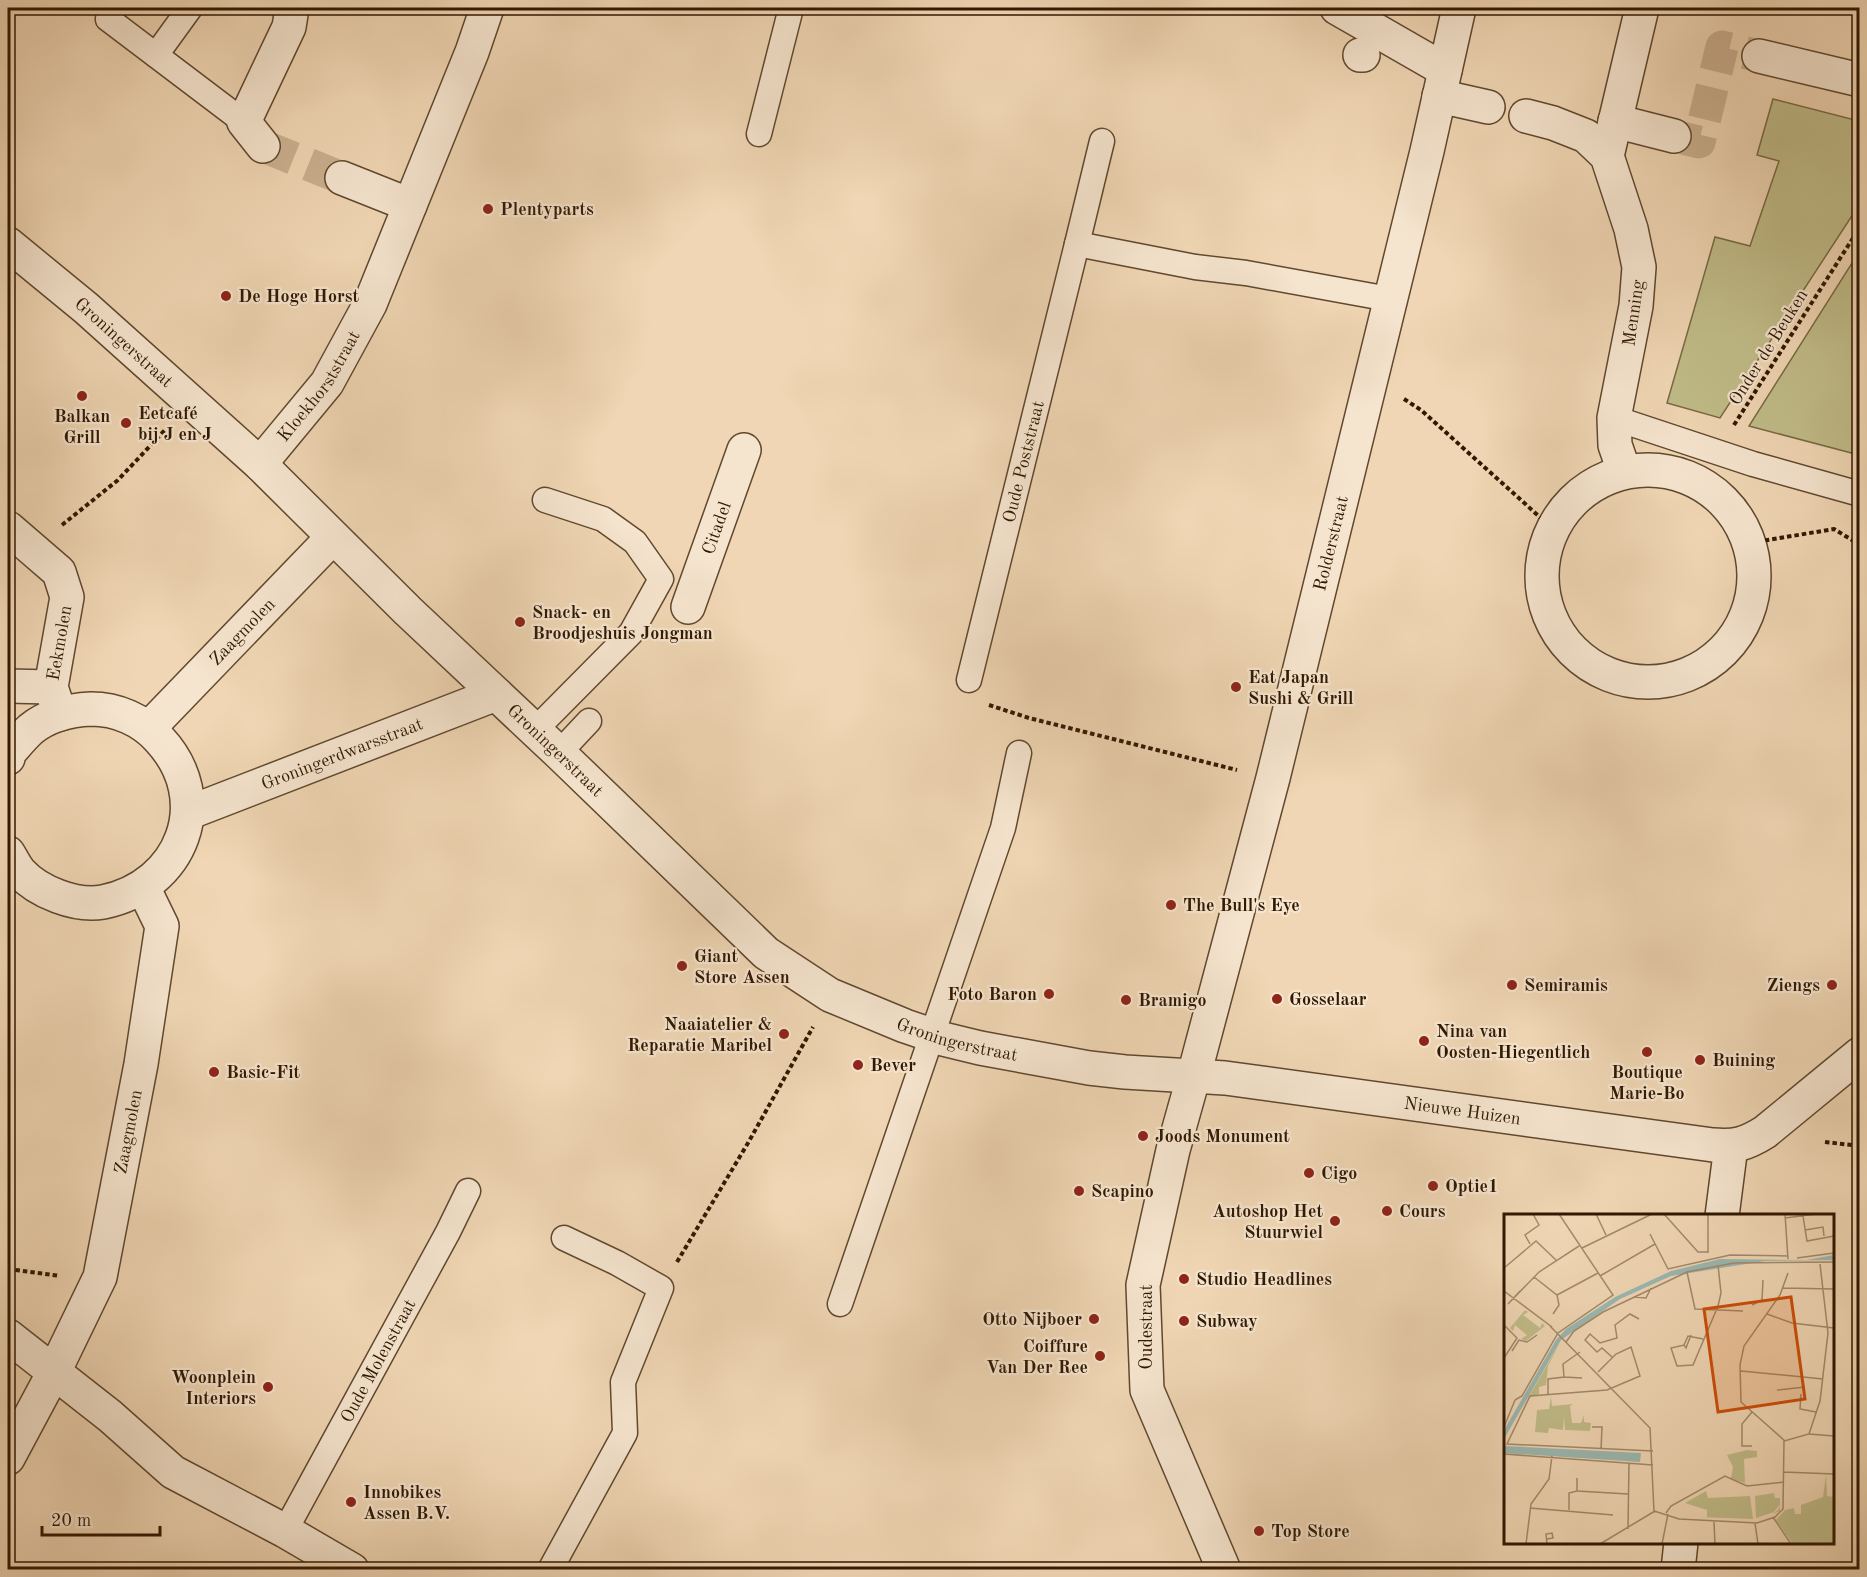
<svg xmlns="http://www.w3.org/2000/svg" width="1867" height="1577" font-family="'Old Standard TT',serif">
<style>
.green{fill:#c0bc89;stroke:#786a45;stroke-width:1.5}
.lines{fill:none;stroke-linecap:round;stroke-linejoin:round}
.street-tunnel{stroke:#cab090;stroke-width:33;stroke-dasharray:33 16;stroke-linecap:butt}
.lane-casing{stroke:#60482e;stroke-width:27}
.street-casing{stroke:#60482e;stroke-width:36}
.path{stroke:#301801;stroke-width:4;stroke-dasharray:4.5 3;stroke-linecap:butt}
.lane{stroke:#f5e4ce;stroke-width:24}
.street{stroke:#f5e4ce;stroke-width:33}
.poi-dot{fill:#8f2418;stroke:#f5e4ce;stroke-width:2}
.labels{text-anchor:middle;stroke-width:4.5;stroke-linejoin:round;paint-order:stroke}
.poi-label{font-size:18px;font-weight:bold;fill:#301801;stroke:#f5e4ce;text-anchor:start}
.street-label{font-size:18px;fill:#301801;stroke:#f5e4ce}
.inset-road{fill:none;stroke:#a38a6c;stroke-width:1.5}
.view{fill:#cc4f0a;fill-opacity:0.15;stroke:#cc4f0a;stroke-width:3}
.inset-edge{fill:none;stroke:#301801;stroke-width:3}
</style>
<rect width="100%" height="100%" fill="#f0d6b4"/>
<filter id="stains"><feTurbulence type="fractalNoise" baseFrequency=".00333" numOctaves="4"/><feColorMatrix values="0 0 0 0 .2 0 0 0 0 .09 0 0 0 0 .02 0 0 0 .5 -.17"/></filter>
<radialGradient id="worn" r=".72"><stop offset=".6" stop-color="#630" stop-opacity="0"/><stop offset="1" stop-color="#630" stop-opacity=".3"/></radialGradient>
<g class="green">
<path d="M 1773,99 L 1859,121 L 1859,205 L 1720,418 L 1667,403 L 1715,237 L 1750,246 L 1779,161 L 1757,155 Z"/>
<path d="M 1859,252 L 1859,455 L 1749,426 Z"/>
</g>
<g class="lines">
<g class="street-tunnel">
<path d="M 1674,136 L 1699,142 L 1722,47 L 1759,56"/>
<path d="M 263,146 L 342,178"/>
</g>
<g class="lane-casing">
<g id="lane">
<path d="M 110,8 L 108,19 L 244,122"/>
<path d="M 156,55 L 190,8"/>
<path d="M 759,134 L 791,8"/>
<path d="M 1077,244 L 1102,141"/>
<path d="M 1614,418 L 1753,464 L 1860,494"/>
<path id="s1" d="M 969,680 L 1077,244 L 1195,267 L 1246,273 L 1389,299"/>
<path d="M 534,731 L 631,633 L 661,579 L 635,542 L 603,519 L 545,500"/>
<path d="M 559,753 L 589,721"/>
<path d="M 840,1304 L 1003,828 L 1019,753"/>
<path id="s2" d="M 285,1531 L 448,1232 L 468,1191"/>
<path d="M 550,1570 L 625,1433 L 623,1382 L 661,1288 L 617,1263 L 564,1238"/>
</g>
</g>
<g class="street-casing">
<g id="street">
<path d="M 1337,8 L 1445,70"/>
<path d="M 1360,55 L 1363,55"/>
<path d="M 1759,56 L 1860,80"/>
<path d="M 1439,96 L 1488,107"/>
<path d="M 1526,116 L 1553,123 L 1586,136 L 1607,156 L 1631,229 L 1639,267 L 1636,306 L 1614,418 L 1615,445 L 1624,471"/>
<path d="M 1615,121 L 1674,136"/>
<path d="M 263,146 L 244,122 L 289,27 L 292,8"/>
<path d="M 1607,156 L 1642,8"/>
<path d="M 342,178 L 410,205"/>
<path id="s3" d="M 8,244 L 86,308 L 260,464 L 408,611 L 559,753 L 766,953 L 830,995 L 905,1026 L 943,1039 L 980,1048 L 1089,1068 L 1125,1072 L 1225,1078 L 1713,1145 C 1735,1147 1746,1144 1765,1132 L 1860,1054"/>
<path id="s4" d="M 260,464 L 327,383 L 370,304 L 472,52 L 487,8"/>
<circle cx="1648" cy="576" r="106"/>
<path d="M 8,528 L 59,572 L 67,597 L 51,687 L 60,714"/>
<path id="s5" d="M 688,607 L 744,450"/>
<path d="M 8,686 L 51,687"/>
<path id="s6" d="M 149,728 L 333,537"/>
<path d="M 8,758 L 9,753 C 16,745 23,736 31,729 C 47,716 70,710 91,709 C 117,709 142,720 159,739 C 216,800 182,886 103,902 C 76,907 38,892 20,872 C 15,866 12,859 8,853"/>
<path id="s7" d="M 188,813 L 496,694"/>
<path d="M 1722,1216 L 1731,1146"/>
<path d="M 8,1336 L 110,1416 L 173,1472 L 285,1531 L 352,1570"/>
<path id="s8" d="M 8,1458 L 54,1372 L 100,1277 L 141,1064 L 162,926 L 143,887"/>
<path id="s9" d="M 1224,1570 L 1147,1390 L 1143,1285 L 1173,1150 L 1194,1075 L 1273,778 L 1427,151 L 1459,8"/>
<path d="M 1678,1570 L 1681,1542"/>
</g>
</g>
<g class="path">
<path d="M 1404,399 L 1421,410 L 1552,528"/>
<path d="M 1734,425 L 1860,227"/>
<path d="M 62,525 L 118,480 L 165,430"/>
<path d="M 1750,543 L 1834,529 L 1860,545"/>
<path d="M 989,705 L 1029,718 L 1237,770"/>
<path d="M 1825,1142 L 1860,1146"/>
<path d="M 677,1262 L 748,1143 L 813,1027"/>
<path d="M 8,1269 L 60,1276"/>
<path d="M 8,1282 L 14,1270"/>
</g>
<use href="#lane" class="lane"/>
<use href="#street" class="street"/>
</g>
<g class="poi-dot">
<circle cx="488" cy="209" r="6"/>
<circle cx="226" cy="296" r="6"/>
<circle cx="82" cy="396" r="6"/>
<circle cx="126" cy="423" r="6"/>
<circle cx="520" cy="622" r="6"/>
<circle cx="1236" cy="687" r="6"/>
<circle cx="1171" cy="905" r="6"/>
<circle cx="682" cy="966" r="6"/>
<circle cx="1512" cy="985" r="6"/>
<circle cx="1832" cy="985" r="6"/>
<circle cx="1049" cy="994" r="6"/>
<circle cx="1277" cy="999" r="6"/>
<circle cx="1126" cy="1000" r="6"/>
<circle cx="784" cy="1034" r="6"/>
<circle cx="1424" cy="1041" r="6"/>
<circle cx="1647" cy="1052" r="6"/>
<circle cx="1700" cy="1060" r="6"/>
<circle cx="858" cy="1065" r="6"/>
<circle cx="214" cy="1072" r="6"/>
<circle cx="1143" cy="1136" r="6"/>
<circle cx="1309" cy="1173" r="6"/>
<circle cx="1433" cy="1186" r="6"/>
<circle cx="1079" cy="1191" r="6"/>
<circle cx="1387" cy="1211" r="6"/>
<circle cx="1335" cy="1221" r="6"/>
<circle cx="1184" cy="1279" r="6"/>
<circle cx="1094" cy="1319" r="6"/>
<circle cx="1184" cy="1321" r="6"/>
<circle cx="1100" cy="1356" r="6"/>
<circle cx="268" cy="1387" r="6"/>
<circle cx="351" cy="1502" r="6"/>
<circle cx="1259" cy="1531" r="6"/>
</g>
<g class="labels">
<g class="poi-label">
<text x="500" y="215">Plentyparts</text>
<text x="238" y="302">De Hoge Horst</text>
<text x="138" y="419">Eetcafé<tspan x="138" dy="21">bij J en J</tspan></text>
<text x="82" y="422" text-anchor="middle">Balkan<tspan x="82" dy="21">Grill</tspan></text>
<text x="532" y="618">Snack- en<tspan x="532" dy="21">Broodjeshuis Jongman</tspan></text>
<text x="1248" y="683">Eat Japan<tspan x="1248" dy="21">Sushi &amp; Grill</tspan></text>
<text x="1183" y="911">The Bull's Eye</text>
<text x="694" y="962">Giant<tspan x="694" dy="21">Store Assen</tspan></text>
<text x="1524" y="991">Semiramis</text>
<text x="1820" y="991" text-anchor="end">Ziengs</text>
<text x="1037" y="1000" text-anchor="end">Foto Baron</text>
<text x="1289" y="1005">Gosselaar</text>
<text x="1138" y="1006">Bramigo</text>
<text x="772" y="1030" text-anchor="end">Naaiatelier &amp;<tspan x="772" dy="21">Reparatie Maribel</tspan></text>
<text x="1436" y="1037">Nina van<tspan x="1436" dy="21">Oosten-Hiegentlich</tspan></text>
<text x="1712" y="1066">Buining</text>
<text x="870" y="1071">Bever</text>
<text x="226" y="1078">Basic-Fit</text>
<text x="1647" y="1078" text-anchor="middle">Boutique<tspan x="1647" dy="21">Marie-Bo</tspan></text>
<text x="1155" y="1142">Joods Monument</text>
<text x="1321" y="1179">Cigo</text>
<text x="1445" y="1192">Optie1</text>
<text x="1091" y="1197">Scapino</text>
<text x="1323" y="1217" text-anchor="end">Autoshop Het<tspan x="1323" dy="21">Stuurwiel</tspan></text>
<text x="1399" y="1217">Cours</text>
<text x="1196" y="1285">Studio Headlines</text>
<text x="1082" y="1325" text-anchor="end">Otto Nijboer</text>
<text x="1196" y="1327">Subway</text>
<text x="1088" y="1352" text-anchor="end">Coiffure<tspan x="1088" dy="21">Van Der Ree</tspan></text>
<text x="256" y="1383" text-anchor="end">Woonplein<tspan x="256" dy="21">Interiors</tspan></text>
<text x="363" y="1498">Innobikes<tspan x="363" dy="21">Assen B.V.</tspan></text>
<text x="1271" y="1537">Top Store</text>
</g>
<g class="street-label">
<text transform="translate(1633 313) rotate(-82)" y="6">Menning</text>
<text dy="6" stroke="none"><textPath href="#s3" startOffset="152">Groningerstraat</textPath></text>
<text transform="translate(1768 347) rotate(-58)" y="6">Onder de Beuken</text>
<text dy="6" stroke="none"><textPath href="#s4" startOffset="98">Kloekhorststraat</textPath></text>
<text dy="6" stroke="none"><textPath href="#s1" startOffset="225">Oude Poststraat</textPath></text>
<text dy="6" stroke="none"><textPath href="#s5" startOffset="84">Citadel</textPath></text>
<text dy="6" stroke="none"><textPath href="#s9" startOffset="1066">Rolderstraat</textPath></text>
<text dy="6" stroke="none"><textPath href="#s6" startOffset="134">Zaagmolen</textPath></text>
<text transform="translate(59 643) rotate(-80)" y="6">Eekmolen</text>
<text dy="6" stroke="none"><textPath href="#s3" startOffset="746">Groningerstraat</textPath></text>
<text dy="6" stroke="none"><textPath href="#s7" startOffset="165">Groningerdwarsstraat</textPath></text>
<text dy="6" stroke="none"><textPath href="#s3" startOffset="1250">Groningerstraat</textPath></text>
<text dy="6" stroke="none"><textPath href="#s3" startOffset="1761">Nieuwe Huizen</textPath></text>
<text dy="6" stroke="none"><textPath href="#s8" startOffset="351">Zaagmolen</textPath></text>
<text transform="translate(1146 1327) rotate(-90)" y="6">Oudestraat</text>
<text dy="6" stroke="none"><textPath href="#s2" startOffset="194">Oude Molenstraat</textPath></text>
</g>
</g>
<g transform="translate(1504 1214)">
<rect width="330" height="330" fill="#f0d6b4"/>
<path d="M 21,96 L 24,98 L 19,101 L 36,114 L 38,109 L 41,112 L 22,127 L 17,125 L 23,121 L 11,111 L 9,117 L 6,114 ZM 56,129 L 44,152 L 42,171 L 35,173 L 35,180 L 24,184 ZM 47,182 L 48,192 L 69,190 L 66,192 L 68,209 L 77,209 L 80,201 L 80,208 L 87,209 L 86,217 L 61,216 L 60,202 L 59,216 L 45,214 L 44,219 L 31,218 L 33,196 L 45,195 ZM 243,236 L 253,237 L 253,243 L 240,245 L 241,269 L 227,265 L 229,253 L 223,241 ZM 322,261 L 323,282 L 330,283 L 330,330 L 289,330 L 272,306 L 281,296 L 290,294 L 291,300 L 297,300 L 297,291 L 319,283 ZM 202,277 L 204,284 L 246,282 L 249,305 L 195,303 L 203,303 L 203,296 L 181,289 ZM 270,279 L 271,284 L 276,284 L 276,297 L 269,300 L 275,295 L 276,290 L 270,298 L 252,304 L 251,282 Z" fill="#c0bc89"/>
<path d="M 330,41 L 330,46 L 261,47 L 167,62 L 116,85 L 57,126 L 0,225 L 0,216 L 52,126 L 62,115 L 111,83 L 167,57 L 216,45 L 303,46 ZM 0,232 L 137,239 L 136,248 L 0,239 Z" fill="#9bb8b2"/>
<path class="inset-road" d="M 92,0 L 102,21M 160,0 L 194,38 L 204,38M 281,0 L 284,45M 299,2 L 303,27 L 330,22M 281,4 L 312,0M 301,16 L 319,13 L 320,22M 146,20 L 164,55 L 226,41 L 284,42M 26,30 L 21,21 L 35,11 L 29,0M 78,34 L 148,0M 204,39 L 204,0M 293,44 L 330,39M 0,54 L 32,27 L 52,46M 183,58 L 191,95 L 239,97M 96,62 L 151,30M 30,63 L 53,81 L 94,59M 279,74 L 330,75M 0,77 L 48,113M 16,77 L 4,90 L 35,58 L 75,32M 130,83 L 142,84 L 147,74M 248,91 L 258,86 L 259,66M 49,100 L 55,91 L 53,81M 263,100 L 288,109 L 330,114M 0,111 L 13,124 L 0,144M 46,112 L 146,214 L 150,297 L 175,305 L 253,309 L 271,303 L 279,295 L 280,227 L 305,220 L 316,187 L 324,119 L 316,50M 187,121 L 182,134 L 180,131 L 167,134 L 173,152 L 189,151 L 214,92 L 217,79 L 214,51M 62,128 L 70,117 L 99,98 L 183,58 L 230,49 L 330,48M 180,131 L 184,122 L 199,125M 8,137 L 15,126 L 23,128 L 33,121M 108,143 L 98,134 L 93,138 L 81,126 L 86,120 L 96,129 L 113,124 L 111,111 L 126,100 L 135,105M 237,157 L 319,165M 94,158 L 112,140 L 127,133 L 136,162 L 103,176 L 26,182 L 3,230 L 149,237M 60,163 L 78,164M 273,176 L 301,173M 297,180 L 296,195 L 312,198M 44,181 L 44,165 L 60,163 L 59,150 L 76,138M 11,186 L 18,182 L 54,119 L 109,81 L 55,0M 248,198 L 238,210 L 238,232 L 248,232M 0,213 L 11,186M 88,213 L 98,213 L 97,236M 305,220 L 330,222M 281,227 L 237,188 L 236,151 L 240,132 L 276,81 L 284,59M 0,240 L 149,251M 280,258 L 330,260M 73,277 L 124,280M 26,294 L 109,301M 65,296 L 65,279 L 73,277 L 73,264M 162,299 L 167,292 L 221,262 L 243,272 L 280,268M 269,303 L 287,330M 210,308 L 211,330M 251,309 L 254,330M 124,315 L 125,249M 22,330 L 27,290 L 45,265 L 48,242M 43,330 L 42,320 L 48,319 L 49,324 L 43,325M 96,330 L 151,297M 158,330 L 164,300"/>
<path class="view" d="M 287,83 L 301,185 L 214,198 L 200,95 Z"/>
<rect width="330" height="330" class="inset-edge"/>
</g>
<rect width="1867" height="1577" fill="none" stroke="#f0d6b4" stroke-width="30"/>
<rect x="9" y="9" width="1849" height="1559" fill="none" stroke="#301801" stroke-width="3"/>
<rect x="15" y="15" width="1837" height="1547" fill="none" stroke="#301801" stroke-width="1.5"/>
<path d="M42 1526v9h118v-9" fill="none" stroke="#301801" stroke-width="3"/>
<text x="51" y="1526" font-size="18" fill="#301801" stroke="#f5e4ce" stroke-width="4.5" paint-order="stroke">20 m</text>
<rect width="100%" height="100%" filter="url(#stains)"/>
<rect width="100%" height="100%" fill="url(#worn)"/>
</svg>
